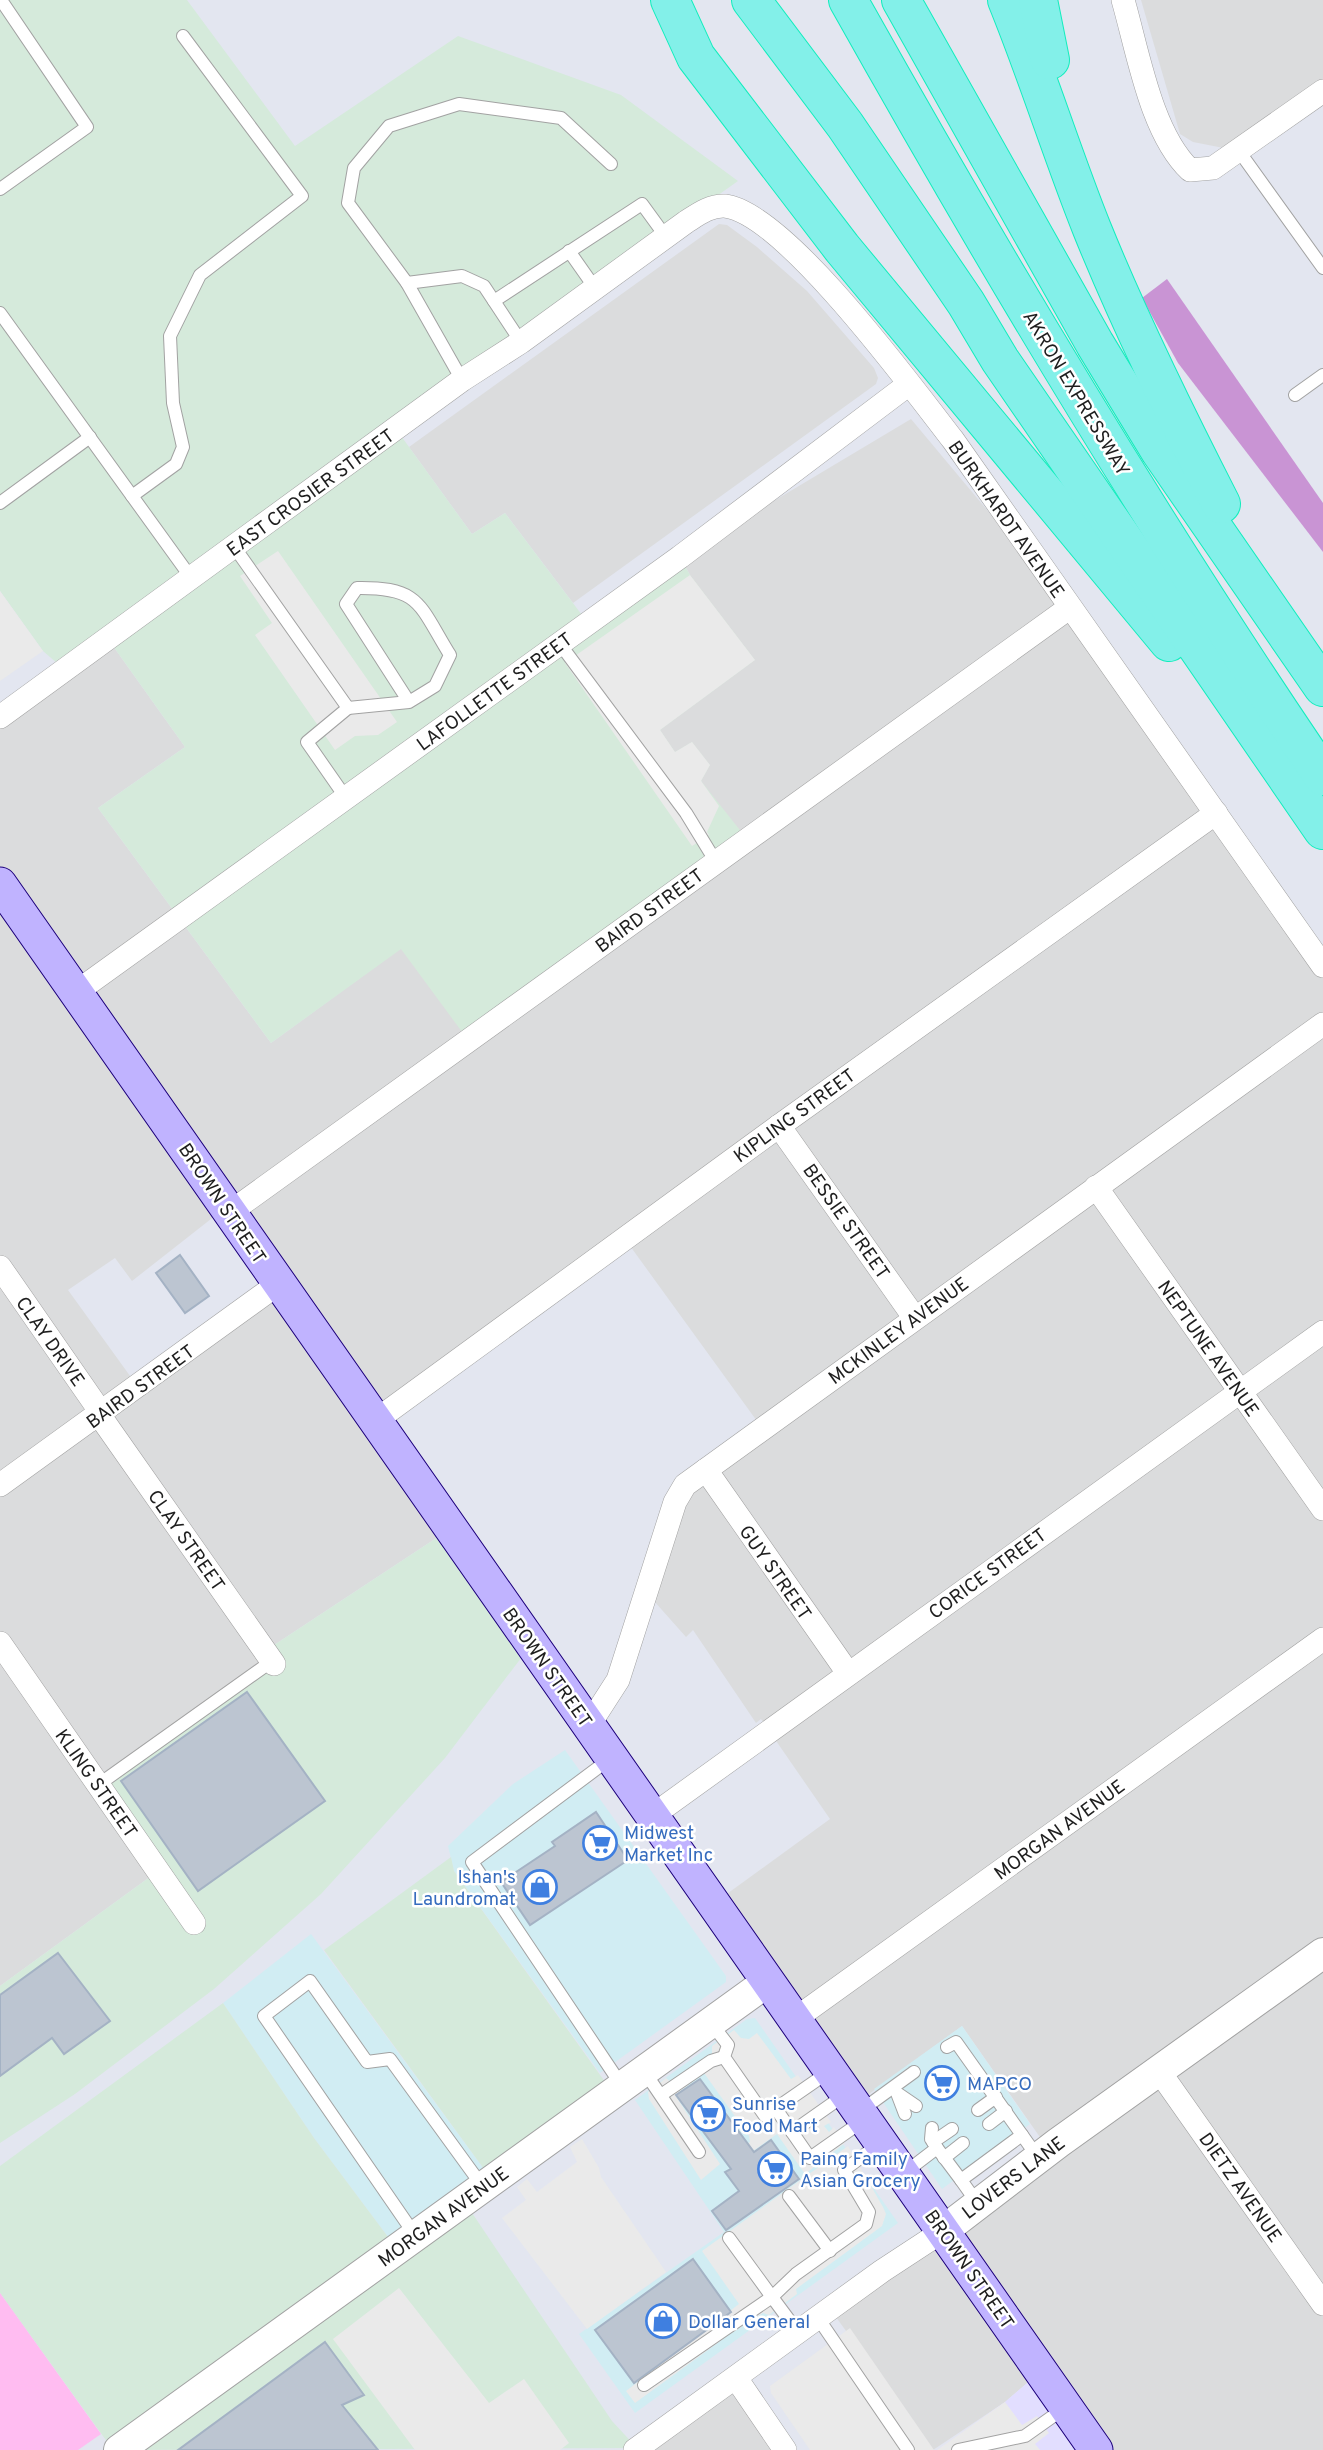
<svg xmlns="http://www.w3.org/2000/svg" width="1323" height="2450" font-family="Overpass,sans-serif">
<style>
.residential{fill:#dbdcdd;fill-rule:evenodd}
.commercial{fill:#d1edf3}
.industrial{fill:#d5eadb}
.education{fill:#e2deff}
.forest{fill:#c994d4}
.park{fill:#ffbcf1}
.parking{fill:#eaeaea}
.building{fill:#bcc5d1;stroke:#a4b2c4;stroke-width:2}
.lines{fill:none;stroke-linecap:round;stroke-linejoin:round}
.service-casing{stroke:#a2a2a2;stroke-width:14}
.minor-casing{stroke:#a2a2a2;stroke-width:24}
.tertiary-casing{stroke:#a2a2a2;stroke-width:32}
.secondary-casing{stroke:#1c007b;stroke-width:35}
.motorway-casing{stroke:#12edbd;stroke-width:40}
.service{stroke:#fff;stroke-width:12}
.minor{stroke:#fff;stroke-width:23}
.tertiary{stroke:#fff;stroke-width:30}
.secondary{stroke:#c0b3ff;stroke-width:33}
.motorway{stroke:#83f0e9;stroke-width:38}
.labels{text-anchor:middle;stroke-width:5;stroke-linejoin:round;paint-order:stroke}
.street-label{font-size:19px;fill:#1e1e1e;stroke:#fff}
.shop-label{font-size:19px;fill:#366cbe;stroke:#fff;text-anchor:start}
</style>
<rect width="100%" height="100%" fill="#e3e6f0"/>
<g class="residential">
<path d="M 1141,0 L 1323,0 L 1323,91 L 1239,151 L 1193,142 L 1180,134 Z"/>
<path d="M 719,224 L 727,225 L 757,247 L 807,291 L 874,368 L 878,378 L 876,384 L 573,603 L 505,513 L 472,534 L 409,447 Z"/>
<path d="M 911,419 L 1069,608 L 1323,967 L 1323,2450 L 1096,2450 L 1041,2371 L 1005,2402 L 933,2450 L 830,2309 L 1049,2150 L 962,2026 L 854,2105 L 713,1904 L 830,1819 L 761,1719 L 756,1723 L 693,1630 L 686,1637 L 646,1592 L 675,1502 L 762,1428 L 625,1239 L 375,1421 L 450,1529 L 265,1651 L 158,1871 L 0,1986 L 0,717 L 108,639 L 185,747 L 98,808 L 271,1043 L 401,948 L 719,806 L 701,781 L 692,742 L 675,753 L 660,730 L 690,575 L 680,557 ZM 225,1208 L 278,1284 L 138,1387 L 68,1290 L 115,1258 L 132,1281 Z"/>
<path d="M 736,2378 L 785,2450 L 635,2450 Z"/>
</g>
<g class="commercial">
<path d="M 565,1750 L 726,1976 L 726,1982 L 600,2073 L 454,1871 L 448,1846 L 513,1784 Z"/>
<path d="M 311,1934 L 492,2180 L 397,2249 L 314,2138 L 223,2003 Z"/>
<path d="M 755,2018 L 898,2223 L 635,2413 L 579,2334 L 724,2232 L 635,2100 L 747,2019 Z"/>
<path d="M 962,2026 L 1030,2124 L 942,2189 L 874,2089 Z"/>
</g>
<g class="industrial">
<path d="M 0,0 L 187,0 L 295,146 L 458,36 L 621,95 L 738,181 L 58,664 L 43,651 L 0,591 Z"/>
<path d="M 396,429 L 472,534 L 505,513 L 588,623 L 680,557 L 690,575 L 755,660 L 660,730 L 675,752 L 692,742 L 710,765 L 701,781 L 747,839 L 468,1040 L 401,949 L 271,1043 L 98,808 L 185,747 L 108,639 Z"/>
<path d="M 450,1529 L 531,1645 L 445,1758 L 321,1894 L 214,1989 L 75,2094 L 0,2143 L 0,1986 L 158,1871 L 98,1785 L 273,1664 L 265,1651 Z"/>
<path d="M 451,1857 L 454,1871 L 613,2093 L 492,2180 L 324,1950 Z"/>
<path d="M 223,2003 L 314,2138 L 397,2249 L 464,2201 L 612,2421 L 637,2448 L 113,2450 L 0,2293 L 0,2166 Z"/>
</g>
<path class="education" d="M 1041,2371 L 1096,2450 L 937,2450 L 1005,2402 Z"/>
<path class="forest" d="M 1167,279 L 1323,503 L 1323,552 L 1178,363 L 1142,298 Z"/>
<path class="park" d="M 0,2293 L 101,2434 L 78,2450 L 0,2450 Z"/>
<g class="parking">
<path d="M 278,551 L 397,722 L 378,735 L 355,736 L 335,750 L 255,635 L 272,623 L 240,576 Z"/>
<path d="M 690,575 L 755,660 L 660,730 L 675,752 L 692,742 L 710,765 L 701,781 L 719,806 L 707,832 L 709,835 L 692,846 L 565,663 Z"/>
<path d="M 0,591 L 43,651 L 0,681 Z"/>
<path d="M 734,2030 L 741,2038 L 749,2039 L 757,2033 L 791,2079 L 798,2075 L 818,2104 L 831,2122 L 824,2126 L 829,2132 L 834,2127 L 845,2143 L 805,2174 L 777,2134 L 750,2153 L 745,2145 L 750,2142 L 749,2136 L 704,2073 L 675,2095 L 720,2164 L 701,2180 L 649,2099 L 648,2092 L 666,2078 L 672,2083 L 712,2054 L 712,2046 Z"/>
<path d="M 582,2139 L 599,2168 L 601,2177 L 666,2272 L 587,2329 L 502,2218 L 526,2200 L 517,2187 L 527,2179 L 537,2192 L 577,2162 L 570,2147 Z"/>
<path d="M 848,2146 L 883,2207 L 886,2214 L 882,2226 L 796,2289 L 797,2294 L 769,2315 L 763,2313 L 730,2334 L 635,2403 L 626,2391 L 739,2304 L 702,2251 Z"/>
<path d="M 399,2288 L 489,2403 L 524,2379 L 569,2443 L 560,2450 L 415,2450 L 333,2339 Z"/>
<path d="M 850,2328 L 934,2450 L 810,2450 L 771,2393 L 770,2386 Z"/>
<path d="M 1005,2402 L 1022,2425 L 1037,2416 L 1049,2433 L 1035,2444 L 1040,2450 L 937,2450 Z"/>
</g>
<g class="building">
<path d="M 180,1255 L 209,1296 L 185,1313 L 156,1273 Z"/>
<path d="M 247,1692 L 325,1801 L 198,1891 L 121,1781 Z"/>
<path d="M 596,1812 L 628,1860 L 530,1925 L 501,1882 L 555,1846 L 552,1842 Z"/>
<path d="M 58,1953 L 110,2021 L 64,2054 L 52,2038 L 0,2076 L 0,1995 Z"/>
<path d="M 700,2079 L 754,2152 L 771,2140 L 799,2179 L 726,2230 L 712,2211 L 739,2191 L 725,2172 L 731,2169 L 676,2095 Z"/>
<path d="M 693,2259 L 731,2312 L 634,2383 L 595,2330 Z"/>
<path d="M 325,2342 L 364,2395 L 342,2405 L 378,2450 L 178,2450 Z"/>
</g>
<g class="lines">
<g class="service-casing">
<g id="service">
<path d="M 1239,151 L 1323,268"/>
<path d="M 0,189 L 87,127 L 1,0"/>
<path d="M 569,251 L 595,288"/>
<path d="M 407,283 L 462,380"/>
<path d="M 494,301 L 642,204 L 666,237"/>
<path d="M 0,313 L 192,579"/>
<path d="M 521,342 L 484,286 L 462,276 L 407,283 L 348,203 L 354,168 L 389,126 L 459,104 L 561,118 L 611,164"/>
<path d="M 1295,395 L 1323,375"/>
<path d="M 132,496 L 176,464 L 183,447 L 173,403 L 170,336 L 200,275 L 302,196 L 183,36"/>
<path d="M 0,503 L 90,437"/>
<path d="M 235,548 L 348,708 L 307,742 L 346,798"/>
<path d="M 560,644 L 686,813 L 716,862"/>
<path d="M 348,708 L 409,702 L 435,686 L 450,655 C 419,605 421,587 357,588 L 346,604 L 409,702"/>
<path d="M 611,1758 L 472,1862 L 622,2086"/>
<path d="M 98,1785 L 272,1661"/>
<path d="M 711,2023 L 728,2045 L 724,2057 L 765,2116 L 830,2071"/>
<path d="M 947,2047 L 956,2042 L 1022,2135"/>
<path d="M 644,2071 L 699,2152"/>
<path d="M 846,2094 L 792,2132 L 810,2158 L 864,2120"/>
<path d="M 661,2095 L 711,2061 L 724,2057"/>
<path d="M 776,2109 L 792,2132"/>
<path d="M 978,2110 L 996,2097"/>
<path d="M 859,2112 L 914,2072"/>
<path d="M 905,2114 L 897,2093 L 916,2106"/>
<path d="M 989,2124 L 1006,2111"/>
<path d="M 932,2128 L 931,2139 L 937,2148"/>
<path d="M 933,2142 L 952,2129"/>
<path d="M 944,2158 L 963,2143"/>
<path d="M 903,2174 L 937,2148 L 961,2180"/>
<path d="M 789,2196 L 830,2251"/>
<path d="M 978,2204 L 961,2180 L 1022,2135 L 1039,2159"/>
<path d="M 415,2235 L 264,2016 L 310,1981 L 367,2062 L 390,2059 L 483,2187"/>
<path d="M 818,2318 L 908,2450"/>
<path d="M 798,2332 L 772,2297 L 796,2274 L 866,2224 L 869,2212 L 844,2170 L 879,2144"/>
<path d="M 644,2385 L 772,2297 L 729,2238"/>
<path d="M 958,2450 L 1025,2436 L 1066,2407"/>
</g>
</g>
<g class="minor-casing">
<g id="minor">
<path d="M 1123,0 C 1138,52 1151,133 1190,170 L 1213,168 L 1323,91"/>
<path d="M 0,717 L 462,380 L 521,342 L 686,222 C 697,215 710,205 725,206 C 785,213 914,390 953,440 L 1323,966"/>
<path d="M 75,993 L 680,557 L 909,384"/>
<path d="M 779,1126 L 914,1317"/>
<path d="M 1096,1187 L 1323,1509"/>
<path d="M 229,1213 L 1069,608"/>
<path d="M 0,1267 L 102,1414"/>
<path d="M 100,1416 L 274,1664"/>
<path d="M 375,1421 L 779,1126 L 1216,813"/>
<path d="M 706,1470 L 848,1673"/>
<path d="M 0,1485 L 278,1284"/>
<path d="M 0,1643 L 194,1923"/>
<path d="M 589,1725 L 618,1680 L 675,1502 L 685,1485 L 1323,1024"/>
<path d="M 652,1816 L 1323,1332"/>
<path d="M 795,2019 L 1323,1639"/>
<path d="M 1159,2071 L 1323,2304"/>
<path d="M 736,2378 L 785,2450"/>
<path d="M 635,2450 L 882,2271 L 943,2231"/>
</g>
</g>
<g class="tertiary-casing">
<g id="tertiary">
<path d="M 943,2231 L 1058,2143 L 1323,1953"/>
<path d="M 119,2450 L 767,1982"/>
</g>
</g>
<g class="secondary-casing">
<path id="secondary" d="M 0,884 L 1096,2450"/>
</g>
<g class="motorway-casing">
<g id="motorway">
<path d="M 670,0 L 696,57 L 842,248 L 1169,642"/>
<path d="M 751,0 L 845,125 L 966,303 L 1000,360 L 1323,830"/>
<path d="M 848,0 C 996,264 1152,525 1323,776"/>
<path d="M 901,0 L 1095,344 L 1160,451 L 1323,687"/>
<path d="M 1007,0 C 1038,76 1062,154 1092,229 C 1130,323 1175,414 1221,504"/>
<path d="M 1038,0 L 1050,60"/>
</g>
</g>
<use href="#service" class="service"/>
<use href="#minor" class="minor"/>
<use href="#tertiary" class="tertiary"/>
<use href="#secondary" class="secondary"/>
<use href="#motorway" class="motorway"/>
</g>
<defs>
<g id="supermarket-ring" transform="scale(1.75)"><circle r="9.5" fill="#fff" stroke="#3f7fe0" stroke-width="1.5"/><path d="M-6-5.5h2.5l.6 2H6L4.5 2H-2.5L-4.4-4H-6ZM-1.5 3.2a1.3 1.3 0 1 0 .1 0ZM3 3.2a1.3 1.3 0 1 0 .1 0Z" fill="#3f7fe0"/></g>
<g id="shop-ring" transform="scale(1.75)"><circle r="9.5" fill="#fff" stroke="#3f7fe0" stroke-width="1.5"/><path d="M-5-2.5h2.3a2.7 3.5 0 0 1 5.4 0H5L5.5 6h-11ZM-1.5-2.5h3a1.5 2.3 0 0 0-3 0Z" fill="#3f7fe0"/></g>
</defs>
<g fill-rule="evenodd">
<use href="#supermarket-ring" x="600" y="1843"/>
<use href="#shop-ring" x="540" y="1887"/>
<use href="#supermarket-ring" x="942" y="2083"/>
<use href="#supermarket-ring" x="708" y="2114"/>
<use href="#supermarket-ring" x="775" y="2169"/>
<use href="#shop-ring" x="663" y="2321"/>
</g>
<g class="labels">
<g class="street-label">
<text transform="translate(1077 393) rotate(59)" y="7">AKRON EXPRESSWAY</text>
<text transform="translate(310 492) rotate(-36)" y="7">EAST CROSIER STREET</text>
<text transform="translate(1007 519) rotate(55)" y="7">BURKHARDT AVENUE</text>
<text transform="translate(494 691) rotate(-36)" y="7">LAFOLLETTE STREET</text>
<text transform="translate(649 910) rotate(-36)" y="7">BAIRD STREET</text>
<text transform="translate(794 1115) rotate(-36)" y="7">KIPLING STREET</text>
<text transform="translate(223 1203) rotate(56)" y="7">BROWN STREET</text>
<text transform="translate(847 1221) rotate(55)" y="7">BESSIE STREET</text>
<text transform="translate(898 1330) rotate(-36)" y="7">MCKINLEY AVENUE</text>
<text transform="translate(51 1341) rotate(55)" y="7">CLAY DRIVE</text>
<text transform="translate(1209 1348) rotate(55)" y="7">NEPTUNE AVENUE</text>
<text transform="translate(140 1386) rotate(-36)" y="7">BAIRD STREET</text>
<text transform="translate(187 1540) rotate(55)" y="7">CLAY STREET</text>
<text transform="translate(776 1572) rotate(55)" y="7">GUY STREET</text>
<text transform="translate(987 1573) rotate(-36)" y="7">CORICE STREET</text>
<text transform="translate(548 1667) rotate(55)" y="7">BROWN STREET</text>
<text transform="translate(97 1783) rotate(55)" y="7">KLING STREET</text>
<text transform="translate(1059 1829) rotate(-36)" y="7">MORGAN AVENUE</text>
<text transform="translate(1013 2177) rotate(-37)" y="7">LOVERS LANE</text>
<text transform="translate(1241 2187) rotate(55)" y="7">DIETZ AVENUE</text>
<text transform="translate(443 2216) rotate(-36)" y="7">MORGAN AVENUE</text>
<text transform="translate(970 2269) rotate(55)" y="7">BROWN STREET</text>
</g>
<g class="shop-label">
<text x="624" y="1839">Midwest<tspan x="624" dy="22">Market Inc</tspan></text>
<text x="516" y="1883" text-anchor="end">Ishan's<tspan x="516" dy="22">Laundromat</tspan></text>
<text x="967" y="2090">MAPCO</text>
<text x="732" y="2110">Sunrise<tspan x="732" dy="22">Food Mart</tspan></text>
<text x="800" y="2165">Paing Family<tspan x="800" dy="22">Asian Grocery</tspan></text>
<text x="688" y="2328">Dollar General</text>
</g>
</g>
</svg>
